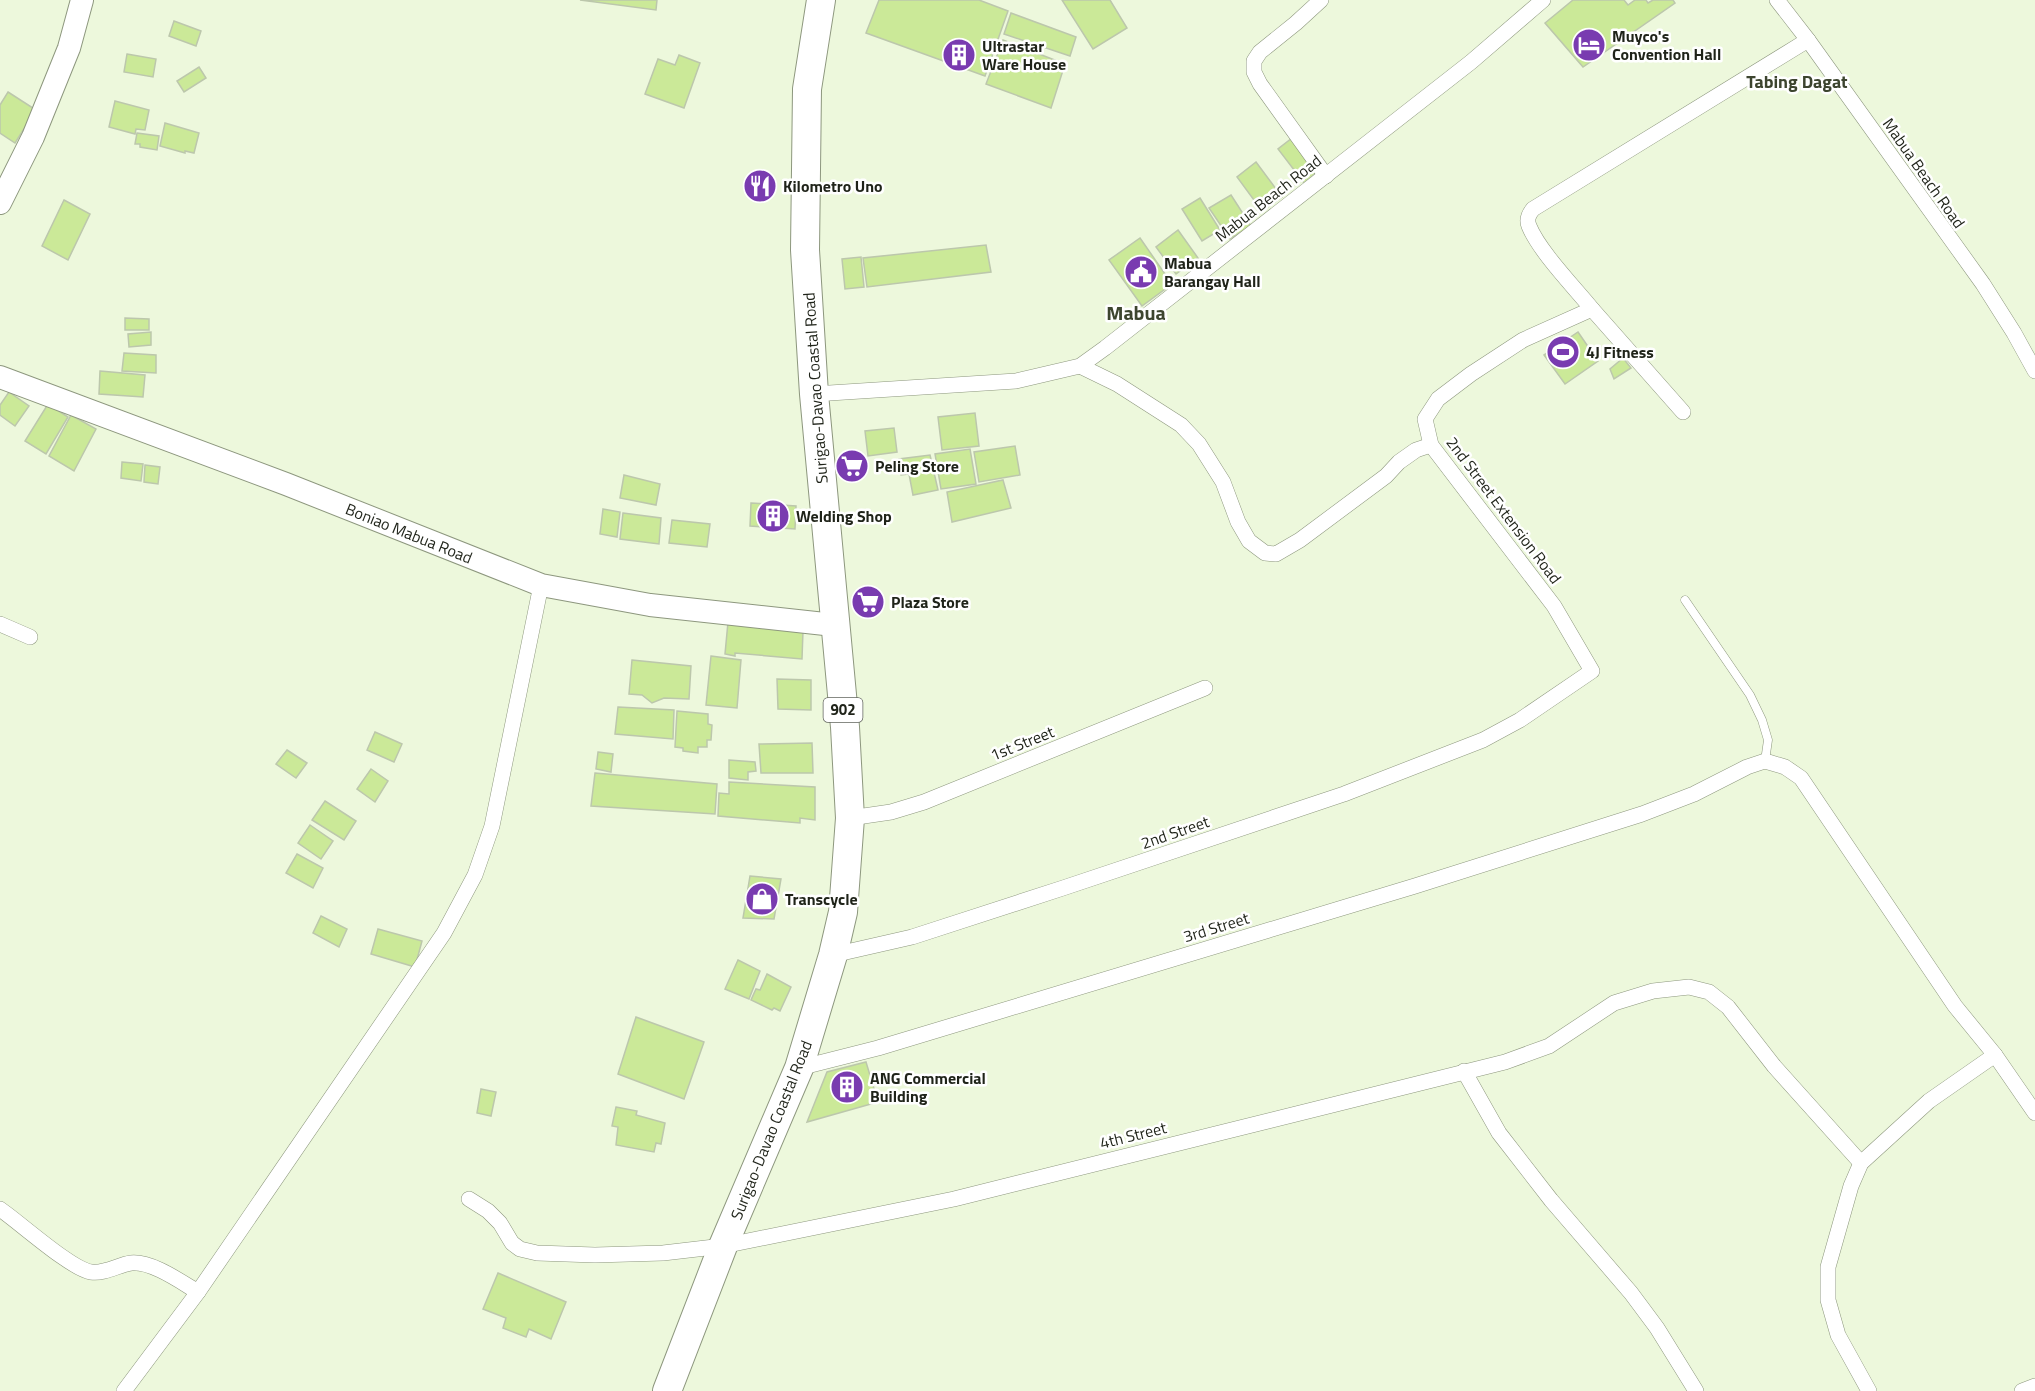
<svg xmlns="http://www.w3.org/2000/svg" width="2035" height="1391" font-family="'Titillium Web',sans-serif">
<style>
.building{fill:#cbe998;stroke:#bcc7ac;stroke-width:1.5}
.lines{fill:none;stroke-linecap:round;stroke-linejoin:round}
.lane-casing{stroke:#8d977e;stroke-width:9}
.street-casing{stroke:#8d977e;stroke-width:16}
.secondary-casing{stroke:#8d977e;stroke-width:24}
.highway-casing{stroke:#8d977e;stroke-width:30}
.lane{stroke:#fff;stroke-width:8}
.street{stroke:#fff;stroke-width:15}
.secondary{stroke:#fff;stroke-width:22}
.highway{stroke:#fff;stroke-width:28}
.labels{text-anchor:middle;stroke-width:5;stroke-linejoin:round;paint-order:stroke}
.shield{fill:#fff;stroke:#62655e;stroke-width:1.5}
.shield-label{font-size:15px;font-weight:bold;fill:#1f2319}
.poi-label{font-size:16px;font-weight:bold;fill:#1f2319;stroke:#fff;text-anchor:start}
.street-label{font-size:16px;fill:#1f2319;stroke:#fff}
.neighbourhood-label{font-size:18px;font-weight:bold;fill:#3d452f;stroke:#fff}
.quarter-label{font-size:20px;font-weight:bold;fill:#3d452f;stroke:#fff}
</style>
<rect width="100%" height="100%" fill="#edf8dc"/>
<g class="building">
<path d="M 580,0 L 657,0 L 656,10 Z"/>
<path d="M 879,0 L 979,0 L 1008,11 L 985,76 L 866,33 Z"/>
<path d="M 1062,0 L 1110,0 L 1127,28 L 1093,49 Z"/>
<path d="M 1573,0 L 1624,0 L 1628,5 L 1635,0 L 1646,0 L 1648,3 L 1653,0 L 1673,0 L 1675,3 L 1583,67 L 1545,23 Z"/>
<path d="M 1011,13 L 1076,37 L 1070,56 L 1004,34 Z"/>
<path d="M 174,21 L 201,31 L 196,46 L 169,36 Z"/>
<path d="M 1003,40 L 1065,64 L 1051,108 L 986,84 Z"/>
<path d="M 127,54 L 156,59 L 153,77 L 124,72 Z"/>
<path d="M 679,55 L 700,63 L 684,108 L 645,94 L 658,59 L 675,65 Z"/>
<path d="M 199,67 L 206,78 L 184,92 L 177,81 Z"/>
<path d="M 8,92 L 36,110 L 15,143 L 0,133 L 0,105 Z"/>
<path d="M 115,101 L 149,110 L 145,130 L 136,129 L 135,134 L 109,127 Z"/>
<path d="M 165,123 L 199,133 L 194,153 L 185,151 L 185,153 L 160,146 Z"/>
<path d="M 137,133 L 159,136 L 157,150 L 140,147 L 140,144 L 135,144 Z"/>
<path d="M 1292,138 L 1317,172 L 1304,183 L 1278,149 Z"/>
<path d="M 1256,162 L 1282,197 L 1262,211 L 1237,177 Z"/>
<path d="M 749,179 L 770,179 L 771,194 L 750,195 Z"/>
<path d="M 1231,195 L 1251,226 L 1230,239 L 1209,208 Z"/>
<path d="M 1200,198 L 1220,230 L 1202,241 L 1182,209 Z"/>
<path d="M 64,200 L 90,214 L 68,260 L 42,246 Z"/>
<path d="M 1178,230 L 1198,258 L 1176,274 L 1156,247 Z"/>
<path d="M 1140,238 L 1172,284 L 1142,306 L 1109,260 Z"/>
<path d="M 986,245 L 991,272 L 867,287 L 863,258 Z"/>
<path d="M 861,257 L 864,287 L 845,289 L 842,259 Z"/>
<path d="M 125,318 L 149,319 L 149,330 L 125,330 Z"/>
<path d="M 151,332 L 151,345 L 129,347 L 128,334 Z"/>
<path d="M 1578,332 L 1598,361 L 1565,384 L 1544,355 Z"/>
<path d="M 124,353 L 156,355 L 156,373 L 122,371 Z"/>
<path d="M 1623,358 L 1631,368 L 1614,379 L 1610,369 Z"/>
<path d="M 100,371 L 145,375 L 143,397 L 99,394 Z"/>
<path d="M 9,392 L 29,406 L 15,426 L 0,415 L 0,405 Z"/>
<path d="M 48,404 L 68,417 L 46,454 L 25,441 Z"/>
<path d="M 975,413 L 979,446 L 942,450 L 938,417 Z"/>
<path d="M 71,415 L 96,429 L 74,471 L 49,456 Z"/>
<path d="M 894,428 L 897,452 L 868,456 L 865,431 Z"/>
<path d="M 1015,446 L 1020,475 L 979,482 L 974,452 Z"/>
<path d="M 970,449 L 976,484 L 941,489 L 935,454 Z"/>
<path d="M 930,455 L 938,490 L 913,495 L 909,474 L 901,475 L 899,459 Z"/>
<path d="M 122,462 L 143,464 L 141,481 L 121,478 Z"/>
<path d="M 145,465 L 160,467 L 158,484 L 144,482 Z"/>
<path d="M 624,475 L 660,484 L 656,505 L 620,498 Z"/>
<path d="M 1003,480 L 1011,508 L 952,522 L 947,492 Z"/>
<path d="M 751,503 L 796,506 L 795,529 L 750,526 Z"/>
<path d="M 603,509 L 620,512 L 617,537 L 600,534 Z"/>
<path d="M 623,513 L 661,518 L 659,544 L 620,539 Z"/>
<path d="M 672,520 L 710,524 L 707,547 L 669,543 Z"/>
<path d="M 728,622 L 803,631 L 802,659 L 735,653 L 735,656 L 725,654 Z"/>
<path d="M 711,656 L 741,660 L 737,708 L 706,705 Z"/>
<path d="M 632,660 L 691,666 L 689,699 L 664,698 L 652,703 L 642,695 L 629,694 Z"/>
<path d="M 777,679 L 811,680 L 811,710 L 778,709 Z"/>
<path d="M 618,707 L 674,710 L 673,739 L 615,734 Z"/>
<path d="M 677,711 L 708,714 L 708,724 L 712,725 L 711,740 L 707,740 L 707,747 L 698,747 L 698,753 L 683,751 L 683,748 L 675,747 Z"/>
<path d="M 375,732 L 402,744 L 394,762 L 367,750 Z"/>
<path d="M 812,743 L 813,773 L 761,773 L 759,744 Z"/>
<path d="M 287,750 L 307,763 L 296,778 L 276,764 Z"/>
<path d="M 598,752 L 613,754 L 611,772 L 596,769 Z"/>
<path d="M 729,760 L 755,762 L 756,771 L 748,772 L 748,780 L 729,778 Z"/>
<path d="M 371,769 L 388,781 L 375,802 L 357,789 Z"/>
<path d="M 595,773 L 717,784 L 715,814 L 591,806 Z"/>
<path d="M 729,782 L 815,787 L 815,820 L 800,818 L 800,823 L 718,816 L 719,793 L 729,794 Z"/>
<path d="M 325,801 L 356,821 L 344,840 L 312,820 Z"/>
<path d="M 310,825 L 333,841 L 321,859 L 298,843 Z"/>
<path d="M 297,854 L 323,868 L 313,888 L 286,873 Z"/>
<path d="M 750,876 L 781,879 L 774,919 L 743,918 Z"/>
<path d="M 321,916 L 347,929 L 339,947 L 313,933 Z"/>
<path d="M 378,929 L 422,941 L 415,967 L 371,954 Z"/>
<path d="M 738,960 L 760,971 L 749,999 L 725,989 Z"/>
<path d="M 767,974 L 791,987 L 780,1011 L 774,1008 L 772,1010 L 751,1000 L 756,989 L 760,990 Z"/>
<path d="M 636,1017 L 704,1042 L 684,1099 L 618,1074 Z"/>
<path d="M 866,1062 L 878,1102 L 807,1122 L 827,1072 Z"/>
<path d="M 481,1089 L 496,1092 L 491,1116 L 477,1113 Z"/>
<path d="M 616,1107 L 637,1111 L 636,1115 L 665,1123 L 661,1144 L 656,1143 L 654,1152 L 616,1145 L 618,1127 L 612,1126 Z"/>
<path d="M 498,1273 L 566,1302 L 551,1339 L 529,1329 L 526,1337 L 503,1328 L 506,1318 L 483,1309 Z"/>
</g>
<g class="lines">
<g class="lane-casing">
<path id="lane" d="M 1685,600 L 1750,695 L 1762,720 L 1768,740 L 1765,761"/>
</g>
<g class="street-casing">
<g id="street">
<path d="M 1321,0 L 1296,23 L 1260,52 L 1254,61 L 1254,72 L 1260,84 L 1326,176"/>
<path d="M 1777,0 L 1808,40 L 1983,284 L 2014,333 L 2035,371"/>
<path d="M 1592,309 L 1683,412"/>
<path d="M 1080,366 L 1117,384 L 1181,425 L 1199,444 L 1223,482 L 1238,522 L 1249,541 L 1265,553 L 1276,554 L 1300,540 L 1386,476 L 1399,462 L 1416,450 L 1431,445"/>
<path d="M 814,394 L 1016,381 L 1080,366 L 1105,348 L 1471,62 L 1543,0"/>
<path d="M 0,624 L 30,637"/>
<path d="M 850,818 L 891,812 L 924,802 L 1205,688"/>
<path d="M 833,955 L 912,937 L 1063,888 L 1344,794 L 1483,740 L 1520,720 L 1592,671 L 1554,606 L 1431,445 L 1425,419 L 1438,399 L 1471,374 L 1523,340 L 1592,309 C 1575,288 1539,251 1529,226 C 1526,219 1529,214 1533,209 L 1808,40"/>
<path d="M 1995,1055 L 2035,1113"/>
<path d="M 799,1068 L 878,1048 L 1415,886 L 1642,814 L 1694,794 L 1747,767 L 1765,761 L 1785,767 L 1801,778 L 1955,1006 L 1995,1055 L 1929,1101 L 1861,1163 L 1851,1186 L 1828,1267 L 1828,1300 L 1838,1335 L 1869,1391"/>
<path d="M 1464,1071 L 1499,1133 L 1551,1200 L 1631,1293 L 1657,1328 L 1696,1391"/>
<path d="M 469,1199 L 488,1211 L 500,1223 L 512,1243 L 520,1249 L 537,1253 L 595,1255 L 663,1253 L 723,1246 L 954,1199 L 1505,1062 L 1549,1046 L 1614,1003 L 1653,991 L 1689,987 L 1709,992 L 1728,1007 L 1774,1066 L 1861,1163"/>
<path d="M 0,1209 C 19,1222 71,1269 91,1272 C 105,1274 118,1265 131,1263 C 152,1261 181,1282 198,1292"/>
<path d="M 124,1391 L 198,1292 L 444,933 L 475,875 L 492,826 L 541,585"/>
<path d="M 2022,1391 L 2035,1386"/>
</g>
</g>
<g class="secondary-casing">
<g id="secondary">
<path d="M 0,203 L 33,137 L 69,48 L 82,0"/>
<path d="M 0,377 L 286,484 L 541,585 L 650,605 L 834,625"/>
</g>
</g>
<g class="highway-casing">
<path id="highway" d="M 667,1391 L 723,1246 L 799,1068 L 833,955 L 843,912 L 850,818 L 845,727 L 814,394 L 805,250 L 807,89 L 821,0"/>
</g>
<use href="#lane" class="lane"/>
<use href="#street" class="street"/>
<use href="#secondary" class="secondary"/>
<use href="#highway" class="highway"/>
</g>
<defs>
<g id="hotel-disc" transform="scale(1.725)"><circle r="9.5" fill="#793bb0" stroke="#fff"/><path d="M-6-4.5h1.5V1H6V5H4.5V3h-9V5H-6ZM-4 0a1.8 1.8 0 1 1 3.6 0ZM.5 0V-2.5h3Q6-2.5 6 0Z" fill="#fff"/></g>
<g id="building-disc" transform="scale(1.725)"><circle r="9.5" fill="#793bb0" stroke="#fff"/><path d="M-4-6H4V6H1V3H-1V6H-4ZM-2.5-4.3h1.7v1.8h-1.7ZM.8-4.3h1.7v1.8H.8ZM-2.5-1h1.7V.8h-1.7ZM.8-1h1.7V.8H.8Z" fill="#fff"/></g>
<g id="restaurant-disc" transform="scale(1.725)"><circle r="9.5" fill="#793bb0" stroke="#fff"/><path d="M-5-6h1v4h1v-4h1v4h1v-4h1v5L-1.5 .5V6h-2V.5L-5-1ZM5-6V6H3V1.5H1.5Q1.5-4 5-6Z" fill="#fff"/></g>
<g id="civic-disc" transform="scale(1.725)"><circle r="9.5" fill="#793bb0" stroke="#fff"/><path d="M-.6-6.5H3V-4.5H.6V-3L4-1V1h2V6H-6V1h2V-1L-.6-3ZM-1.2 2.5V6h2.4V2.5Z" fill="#fff"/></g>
<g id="stadium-disc" transform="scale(1.725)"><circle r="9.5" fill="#793bb0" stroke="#fff"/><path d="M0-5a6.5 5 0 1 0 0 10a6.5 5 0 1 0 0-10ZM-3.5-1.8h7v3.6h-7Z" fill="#fff"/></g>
<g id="supermarket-disc" transform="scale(1.725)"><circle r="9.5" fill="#793bb0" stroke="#fff"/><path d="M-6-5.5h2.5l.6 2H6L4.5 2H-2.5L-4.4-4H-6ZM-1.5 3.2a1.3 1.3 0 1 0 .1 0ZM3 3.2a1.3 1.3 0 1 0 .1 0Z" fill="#fff"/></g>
<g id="shop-disc" transform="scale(1.725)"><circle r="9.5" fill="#793bb0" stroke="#fff"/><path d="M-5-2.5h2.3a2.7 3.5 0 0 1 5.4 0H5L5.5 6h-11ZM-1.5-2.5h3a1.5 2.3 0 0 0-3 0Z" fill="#fff"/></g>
</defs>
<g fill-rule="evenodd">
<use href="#hotel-disc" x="1589" y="45"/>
<use href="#building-disc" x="959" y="55"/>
<use href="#restaurant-disc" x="760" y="186"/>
<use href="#civic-disc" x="1141" y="272"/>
<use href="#stadium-disc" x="1563" y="352"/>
<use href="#supermarket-disc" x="852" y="466"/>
<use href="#building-disc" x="773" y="516"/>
<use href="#supermarket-disc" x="868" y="602"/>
<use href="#shop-disc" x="762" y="899"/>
<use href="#building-disc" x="847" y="1087"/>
</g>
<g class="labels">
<rect class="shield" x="823.5" y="698" width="39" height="24" rx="4.5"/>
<g class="shield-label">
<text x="843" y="715">902</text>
</g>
<g class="poi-label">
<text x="1612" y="42">Muyco's<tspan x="1612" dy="18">Convention Hall</tspan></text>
<text x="982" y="52">Ultrastar<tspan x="982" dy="18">Ware House</tspan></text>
<text x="783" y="192">Kilometro Uno</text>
<text x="1164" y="269">Mabua<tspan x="1164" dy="18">Barangay Hall</tspan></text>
<text x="1586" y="358">4J Fitness</text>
<text x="875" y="472">Peling Store</text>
<text x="796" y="522">Welding Shop</text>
<text x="891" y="608">Plaza Store</text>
<text x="785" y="905">Transcycle</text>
<text x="870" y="1084">ANG Commercial<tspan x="870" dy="18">Building</tspan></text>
</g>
<g class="street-label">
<text transform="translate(1924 173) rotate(55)" y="6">Mabua Beach Road</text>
<text transform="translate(1268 198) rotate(-38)" y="6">Mabua Beach Road</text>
<text transform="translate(815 388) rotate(-94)" y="6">Surigao-Davao Coastal Road</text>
<text transform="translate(1504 510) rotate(53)" y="6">2nd Street Extension Road</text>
<text transform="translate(409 533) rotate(22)" y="6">Boniao Mabua Road</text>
<text transform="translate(1022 743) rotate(-22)" y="6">1st Street</text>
<text transform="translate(1175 832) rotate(-19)" y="6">2nd Street</text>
<text transform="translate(1216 927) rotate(-17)" y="6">3rd Street</text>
<text transform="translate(771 1130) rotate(-68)" y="6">Surigao-Davao Coastal Road</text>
<text transform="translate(1133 1135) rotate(-14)" y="6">4th Street</text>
</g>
<g class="neighbourhood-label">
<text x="1797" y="88">Tabing Dagat</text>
</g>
<g class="quarter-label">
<text x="1136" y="320">Mabua</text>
</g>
</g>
</svg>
